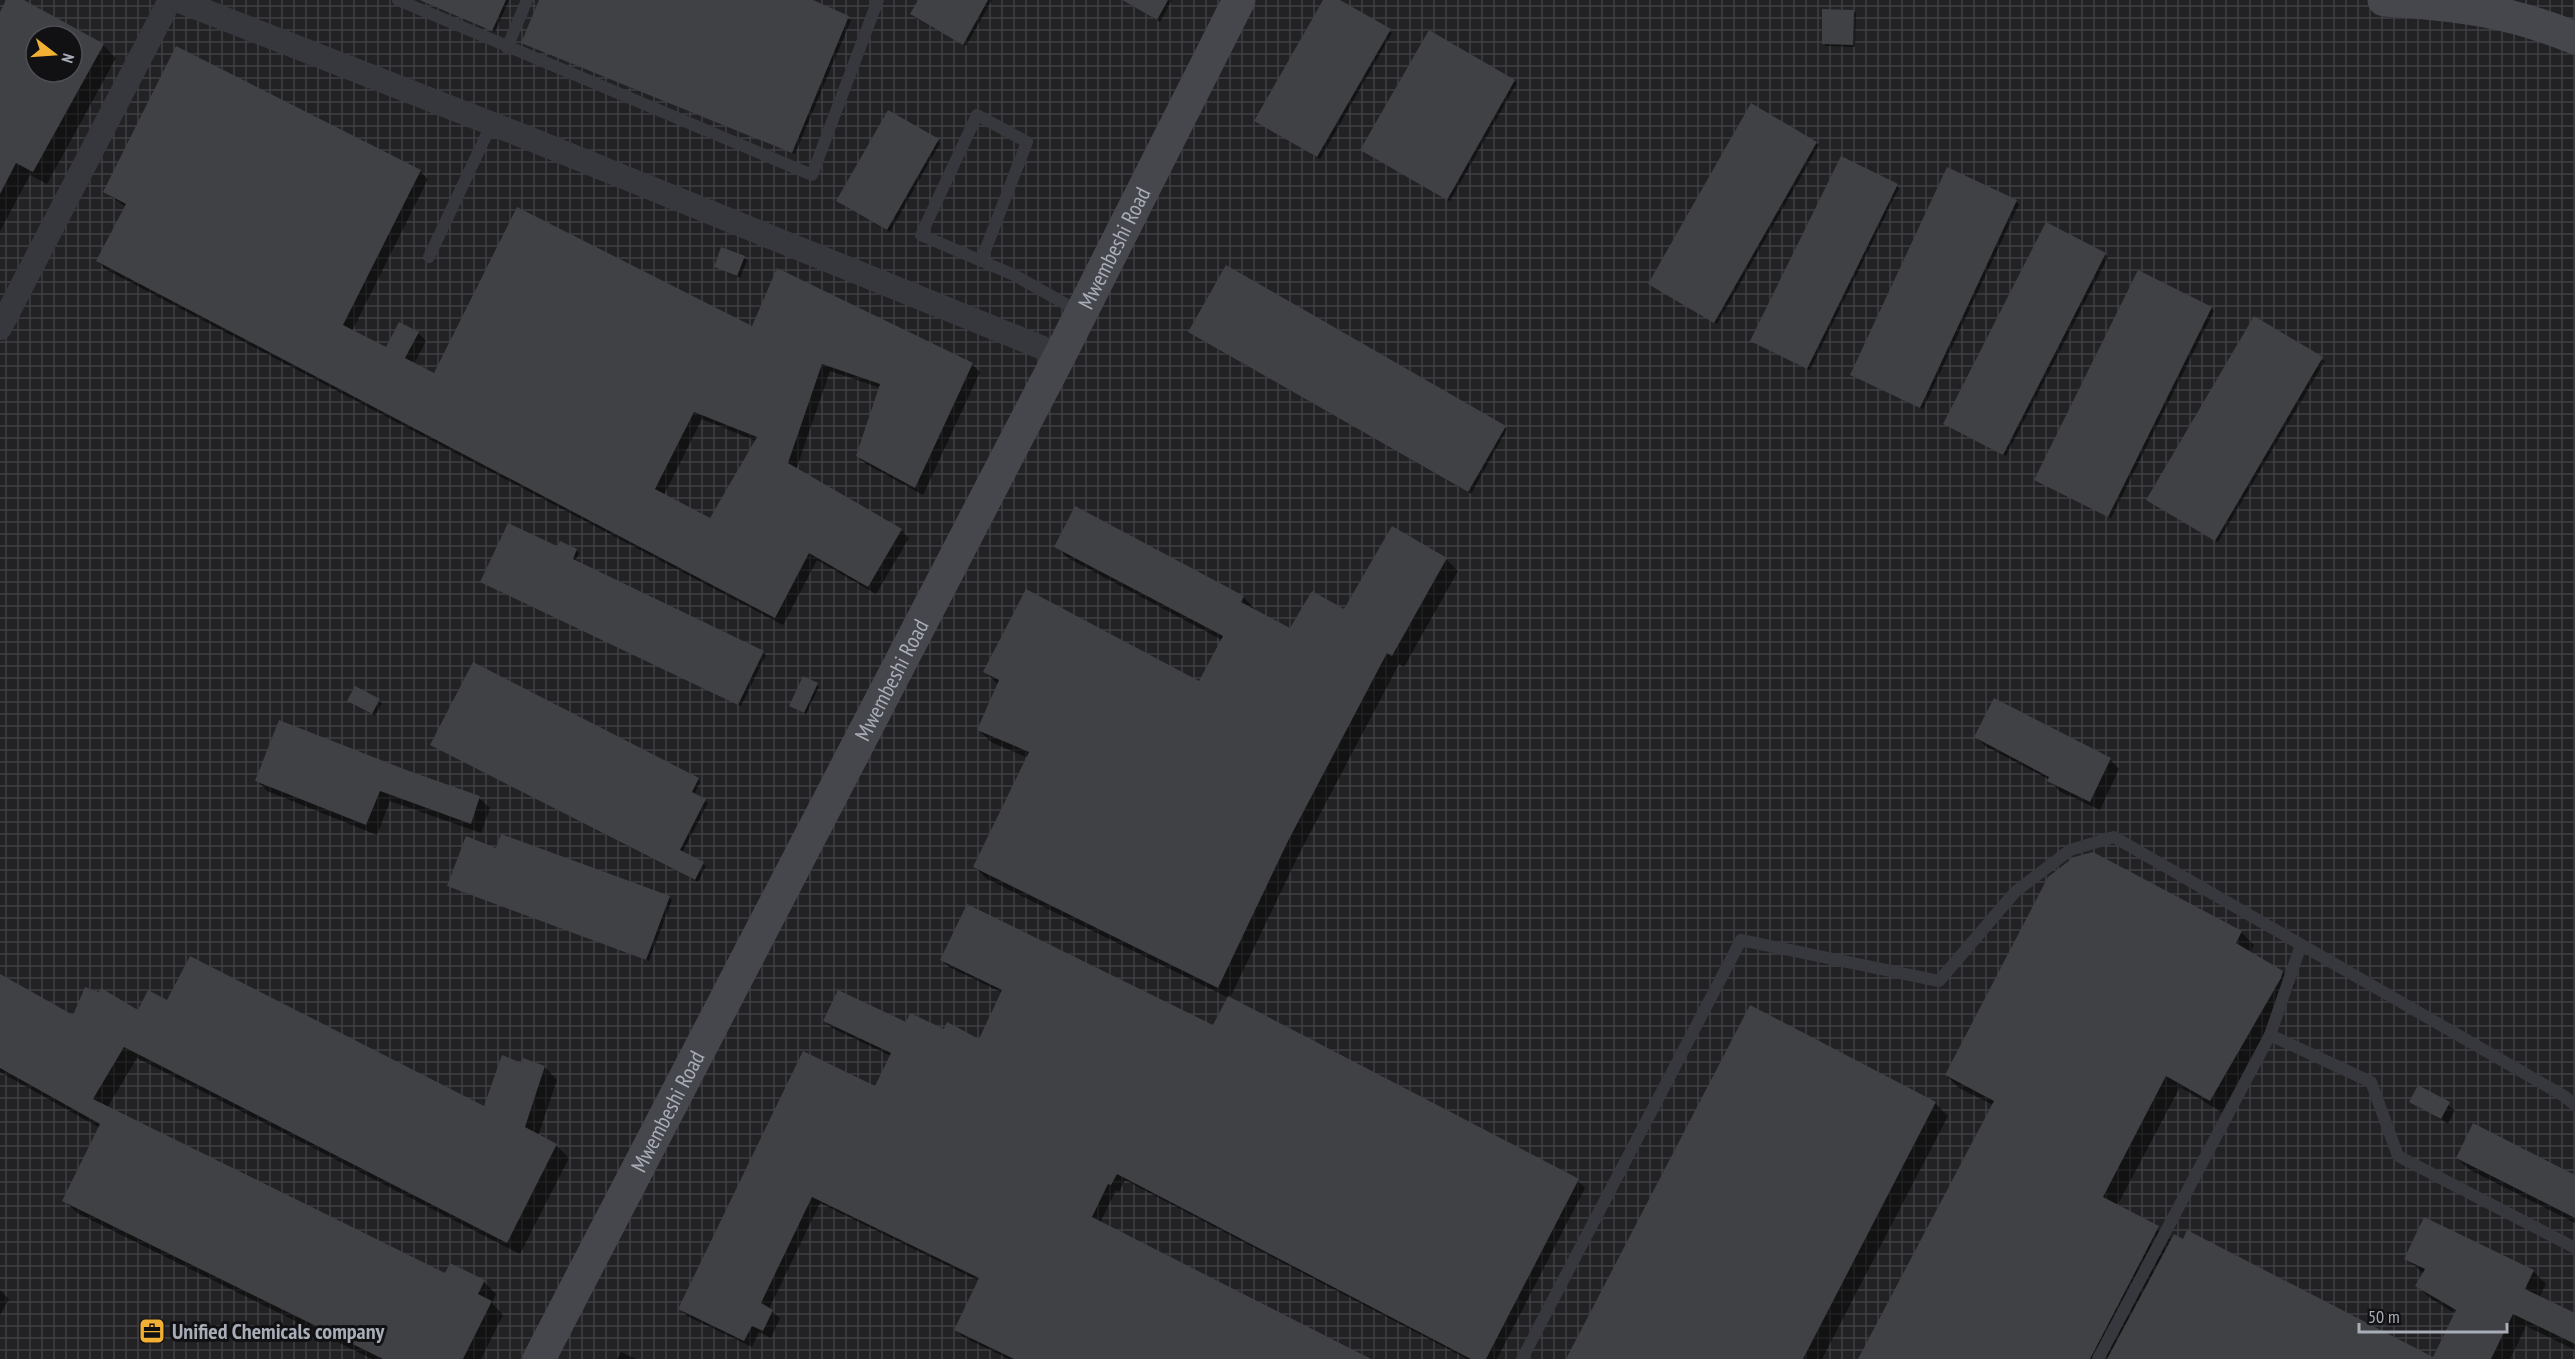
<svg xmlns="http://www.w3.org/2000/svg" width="2575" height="1359" font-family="'PT Sans Narrow',sans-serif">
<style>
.industrial{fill:url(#industrial-grid);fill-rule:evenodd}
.shadow{fill:#0007;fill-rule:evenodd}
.building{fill:#404145;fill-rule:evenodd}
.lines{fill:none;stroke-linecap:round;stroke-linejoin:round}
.lane{stroke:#37383d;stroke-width:12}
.street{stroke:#37383d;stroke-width:24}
.secondary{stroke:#45474d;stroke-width:33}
.labels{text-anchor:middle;stroke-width:6;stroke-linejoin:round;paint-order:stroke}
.street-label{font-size:22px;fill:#a8adb8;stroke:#111113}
.poi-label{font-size:22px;font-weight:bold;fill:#a8adb8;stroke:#111113;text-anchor:start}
</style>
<defs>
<pattern id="industrial-grid" width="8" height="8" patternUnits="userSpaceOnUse" patternTransform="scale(1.5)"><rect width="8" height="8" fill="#222225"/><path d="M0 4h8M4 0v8" fill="none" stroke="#3f3f43"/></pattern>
</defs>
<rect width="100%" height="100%" fill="#161618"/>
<path class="industrial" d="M 0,0 L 2575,0 L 2575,1359 L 0,1359 ZM 36,36 L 72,36 L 72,72 L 36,72 Z"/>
<g class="shadow">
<path d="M 8,0 L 21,0 L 103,45 L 116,58 L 47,184 L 30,175 L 0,231 L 0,15 ZM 36,36 L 72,36 L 72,72 L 36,72 Z"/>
<path d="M 418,0 L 509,0 L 495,32 Z"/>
<path d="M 541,0 L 809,0 L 851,20 L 795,154 L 526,45 L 523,43 Z"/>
<path d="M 919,0 L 992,0 L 966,46 L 914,17 L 911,14 Z"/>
<path d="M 1122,0 L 1172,0 L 1160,22 Z"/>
<path d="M 1325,0 L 1337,0 L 1392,33 L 1320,159 L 1256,121 Z"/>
<path d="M 1854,11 L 1856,14 L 1855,47 L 1826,46 L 1823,43 Z"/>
<path d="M 1514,81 L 1517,83 L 1450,201 L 1365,153 Z"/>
<path d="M 938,141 L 940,143 L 890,232 L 841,204 Z"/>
<path d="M 1816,143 L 1819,145 L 1717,324 L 1649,284 Z"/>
<path d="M 420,171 L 428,179 L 352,331 L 387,350 L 418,333 L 426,341 L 414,364 L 435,375 L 753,328 L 972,364 L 980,372 L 923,495 L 866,464 L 858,456 L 881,388 L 830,371 L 796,470 L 901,530 L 909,538 L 876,594 L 817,560 L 783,625 L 105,269 L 98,261 L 126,207 L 105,192 ZM 702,419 L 756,441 L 711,520 L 664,495 Z"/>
<path d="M 1897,185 L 1899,188 L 1810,370 L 1754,343 L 1751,340 Z"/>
<path d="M 2016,202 L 2019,204 L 1923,409 L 1854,377 L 1851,374 Z"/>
<path d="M 2105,254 L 2108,257 L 2006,456 L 1947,426 Z"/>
<path d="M 744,258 L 747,260 L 740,278 L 715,267 Z"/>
<path d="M 2211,308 L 2214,311 L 2111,518 L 2039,482 Z"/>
<path d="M 2254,318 L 2325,361 L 2218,542 L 2151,502 Z"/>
<path d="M 1192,334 L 1505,427 L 1507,429 L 1471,494 Z"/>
<path d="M 1392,528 L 1446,559 L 1458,571 L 1404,667 L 1399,664 L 1299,854 L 1230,998 L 1578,1181 L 1585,1188 L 1497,1359 L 1467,1359 L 1125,1180 L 1119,1192 L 1116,1190 L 1100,1223 L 1368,1359 L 1009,1359 L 963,1337 L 956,1329 L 979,1281 L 820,1203 L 769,1309 L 780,1318 L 771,1338 L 759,1332 L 752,1347 L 687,1316 L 680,1308 L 876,1088 L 891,1056 L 832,1028 L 825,1021 L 906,1024 L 980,1041 L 1003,993 L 949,967 L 942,959 L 1214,1027 L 1229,998 L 987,879 L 975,867 L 1028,758 L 991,742 L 979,730 L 999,685 L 985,672 L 1200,683 L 1222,640 L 1068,558 L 1056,546 L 1243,597 L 1255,609 L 1254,611 L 1290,630 L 1345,611 Z"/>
<path d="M 558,548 L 576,550 L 579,553 L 575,562 L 763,652 L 766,655 L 741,706 L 482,582 Z"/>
<path d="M 817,685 L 819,687 L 806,714 L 793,708 Z"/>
<path d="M 356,688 L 382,703 L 375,716 L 351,703 Z"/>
<path d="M 1976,736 L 2110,759 L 2119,769 L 2100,810 L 2059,791 L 2050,780 L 1985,746 Z"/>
<path d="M 435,747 L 698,779 L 700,782 L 694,795 L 708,803 L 682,853 L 706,866 L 698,882 Z"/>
<path d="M 408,773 L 479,798 L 490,808 L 481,833 L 390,801 L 377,835 L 267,791 L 257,780 Z"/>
<path d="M 497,849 L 669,898 L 672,900 L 649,961 L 449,886 Z"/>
<path d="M 2241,932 L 2254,945 L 2250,953 L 2282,972 L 2295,985 L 2223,1113 L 2180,1087 L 2117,1206 L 2158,1228 L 2172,1241 L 2434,1359 L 1860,1359 L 1993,1105 L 1959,1088 L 1946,1075 Z"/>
<path d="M 0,976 L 74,1017 L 138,1012 L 168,1003 L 485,1108 L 524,1060 L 545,1067 L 557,1080 L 538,1136 L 556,1145 L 569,1158 L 520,1254 L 137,1058 L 107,1108 L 446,1275 L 484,1282 L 496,1294 L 492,1303 L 503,1315 L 481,1359 L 372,1359 L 77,1213 L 64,1200 L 100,1128 L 0,1072 Z"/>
<path d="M 1750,1007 L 1935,1103 L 1948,1116 L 1822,1359 L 1567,1359 Z"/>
<path d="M 2419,1087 L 2455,1110 L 2448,1124 L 2411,1101 Z"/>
<path d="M 2457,1158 L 2575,1176 L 2575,1223 L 2470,1170 Z"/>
<path d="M 2406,1258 L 2533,1271 L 2546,1284 L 2539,1298 L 2575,1315 L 2575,1350 L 2526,1326 L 2510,1359 L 2434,1359 L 2456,1314 L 2430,1298 L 2417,1285 L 2424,1274 Z"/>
<path d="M 0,1290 L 9,1299 L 0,1315 Z"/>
<path d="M 621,1352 L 636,1359 L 617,1359 Z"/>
</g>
<g class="building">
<path d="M 6,0 L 24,0 L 104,44 L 33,172 L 16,163 L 0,194 L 0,12 ZM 36,36 L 72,36 L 72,72 L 36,72 Z"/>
<path d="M 419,0 L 506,0 L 492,31 Z"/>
<path d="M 539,0 L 813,0 L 849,16 L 792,153 L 521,43 Z"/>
<path d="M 918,0 L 988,0 L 963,45 L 910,14 Z"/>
<path d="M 1122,0 L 1168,0 L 1157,20 Z"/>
<path d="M 1323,0 L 1340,0 L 1391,29 L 1317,157 L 1254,121 Z"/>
<path d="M 1822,9 L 1854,10 L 1853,45 L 1822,44 Z"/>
<path d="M 1429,30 L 1515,80 L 1447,200 L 1360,150 Z"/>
<path d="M 176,46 L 421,170 L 343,325 L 386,347 L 399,322 L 419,332 L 405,358 L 434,373 L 517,207 L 752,326 L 777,268 L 973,363 L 915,488 L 856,456 L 880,384 L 822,364 L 788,463 L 902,529 L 868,587 L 809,553 L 775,618 L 96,261 L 126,204 L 103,192 ZM 694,412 L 757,437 L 710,518 L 655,489 Z"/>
<path d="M 1751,103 L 1817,142 L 1714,323 L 1648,284 Z"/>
<path d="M 888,110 L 939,139 L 887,230 L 836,201 Z"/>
<path d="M 1841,156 L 1898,184 L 1807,369 L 1750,341 Z"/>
<path d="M 1947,167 L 2017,200 L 1920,408 L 1850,375 Z"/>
<path d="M 2046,222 L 2106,253 L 2003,455 L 1943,424 Z"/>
<path d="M 721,247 L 745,256 L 737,276 L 714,267 Z"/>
<path d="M 1226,265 L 1506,426 L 1468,492 L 1188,332 Z"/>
<path d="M 2138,270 L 2212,307 L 2108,517 L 2034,480 Z"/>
<path d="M 2254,316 L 2323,357 L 2215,541 L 2146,500 Z"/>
<path d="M 1075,506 L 1244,596 L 1241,602 L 1290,628 L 1312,591 L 1344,609 L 1392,526 L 1447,558 L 1392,656 L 1387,653 L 1288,841 L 1218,988 L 973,867 L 1029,752 L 977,730 L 999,680 L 983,672 L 1026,589 L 1199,681 L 1223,636 L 1054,547 Z"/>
<path d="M 508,523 L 557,546 L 560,541 L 577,549 L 573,559 L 764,651 L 738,705 L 480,582 Z"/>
<path d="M 473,662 L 699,778 L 692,792 L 706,799 L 680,850 L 704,862 L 695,880 L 430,745 Z"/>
<path d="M 803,676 L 818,683 L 804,713 L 789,706 Z"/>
<path d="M 355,686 L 380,699 L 372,714 L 347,701 Z"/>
<path d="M 1994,698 L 2111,758 L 2090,802 L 2047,781 L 2049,777 L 1974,737 Z"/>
<path d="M 279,720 L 409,771 L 480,796 L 471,824 L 380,791 L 366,825 L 255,781 Z"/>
<path d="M 501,834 L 670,896 L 646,960 L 447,886 L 466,836 L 496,848 Z"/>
<path d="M 2093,852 L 2242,931 L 2236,943 L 2283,971 L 2281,978 L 2210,1101 L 2166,1076 L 2103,1197 L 2159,1226 L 2090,1359 L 1858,1359 L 1994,1101 L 1945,1075 L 2048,877 L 2074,857 Z"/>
<path d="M 967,904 L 1213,1025 L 1228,996 L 1579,1179 L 1486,1359 L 1471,1359 L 1117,1174 L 1111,1185 L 1108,1184 L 1092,1217 L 1371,1359 L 1014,1359 L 954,1330 L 979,1278 L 812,1197 L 761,1303 L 773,1310 L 763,1331 L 752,1326 L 744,1341 L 678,1309 L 803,1051 L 875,1086 L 891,1053 L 823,1021 L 838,990 L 906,1022 L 910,1013 L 944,1029 L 947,1022 L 979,1039 L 1002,990 L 940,960 Z"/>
<path d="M 190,956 L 484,1106 L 502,1055 L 522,1063 L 523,1058 L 545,1066 L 525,1127 L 557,1144 L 507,1243 L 124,1047 L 93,1099 L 445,1273 L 450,1263 L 485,1280 L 478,1294 L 492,1301 L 463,1359 L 383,1359 L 62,1201 L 100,1124 L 0,1068 L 0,974 L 73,1015 L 85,987 L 99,992 L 101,988 L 138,1010 L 148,990 L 167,1000 Z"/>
<path d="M 1750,1005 L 1936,1102 L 1803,1359 L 1566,1359 Z"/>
<path d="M 2418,1085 L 2450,1102 L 2441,1119 L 2409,1102 Z"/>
<path d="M 2473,1123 L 2575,1175 L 2575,1218 L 2456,1158 Z"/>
<path d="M 2424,1217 L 2534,1270 L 2525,1289 L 2575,1313 L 2575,1344 L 2513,1314 L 2491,1359 L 2107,1359 L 2174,1234 L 2183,1239 L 2187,1230 L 2433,1357 L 2456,1310 L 2415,1286 L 2425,1269 L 2404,1259 Z"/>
</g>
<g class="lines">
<g class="lane">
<path d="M 398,0 L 812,175 L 878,0"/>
<path d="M 507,48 L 527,0"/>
<path d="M 429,257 L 492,123"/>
<path d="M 981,261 L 1027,142 L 977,115 L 921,235 L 1014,275 L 1080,312"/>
<path d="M 2270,1035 L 2301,945"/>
<path d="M 1522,1359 L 1741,940 L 1939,981 L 2015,892 L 2070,850 L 2114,837 L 2564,1096 L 2575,1105"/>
<path d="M 2098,1359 L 2270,1035 L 2371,1082 L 2398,1156 L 2575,1248"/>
</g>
<g class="street">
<path d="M 177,0 L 528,138 L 1060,355"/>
<path d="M 0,328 L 170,0"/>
</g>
<g class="secondary">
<path d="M 2384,0 C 2454,4 2510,11 2575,38"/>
<path id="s1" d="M 539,1359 L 1060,355 L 1239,0"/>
</g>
</g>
<defs>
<g id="office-square" transform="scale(1.35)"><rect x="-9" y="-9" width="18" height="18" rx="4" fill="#f2b134" stroke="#111113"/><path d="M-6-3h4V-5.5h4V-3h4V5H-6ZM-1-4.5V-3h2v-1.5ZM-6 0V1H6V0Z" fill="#111"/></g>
</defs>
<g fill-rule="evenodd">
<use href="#office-square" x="152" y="1331"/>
</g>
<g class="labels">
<g class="street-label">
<text dy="8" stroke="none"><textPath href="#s1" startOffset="1251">Mwembeshi Road</textPath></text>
<text dy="8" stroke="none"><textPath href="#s1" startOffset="765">Mwembeshi Road</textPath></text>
<text dy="8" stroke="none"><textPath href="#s1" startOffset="279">Mwembeshi Road</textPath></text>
</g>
<g class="poi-label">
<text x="172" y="1339">Unified Chemicals company</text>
</g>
</g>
<g transform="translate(54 54) rotate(107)"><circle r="28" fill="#111113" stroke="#4d4f55" stroke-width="1.5"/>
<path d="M0-4.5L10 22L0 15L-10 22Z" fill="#f2b134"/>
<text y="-9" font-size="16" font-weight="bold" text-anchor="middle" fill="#a8adb8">N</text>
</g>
<path d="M2359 1323v9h148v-9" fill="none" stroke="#a8adb8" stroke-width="3"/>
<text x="2368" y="1323" font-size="18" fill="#a8adb8" stroke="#111113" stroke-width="4.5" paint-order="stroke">50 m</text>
</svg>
